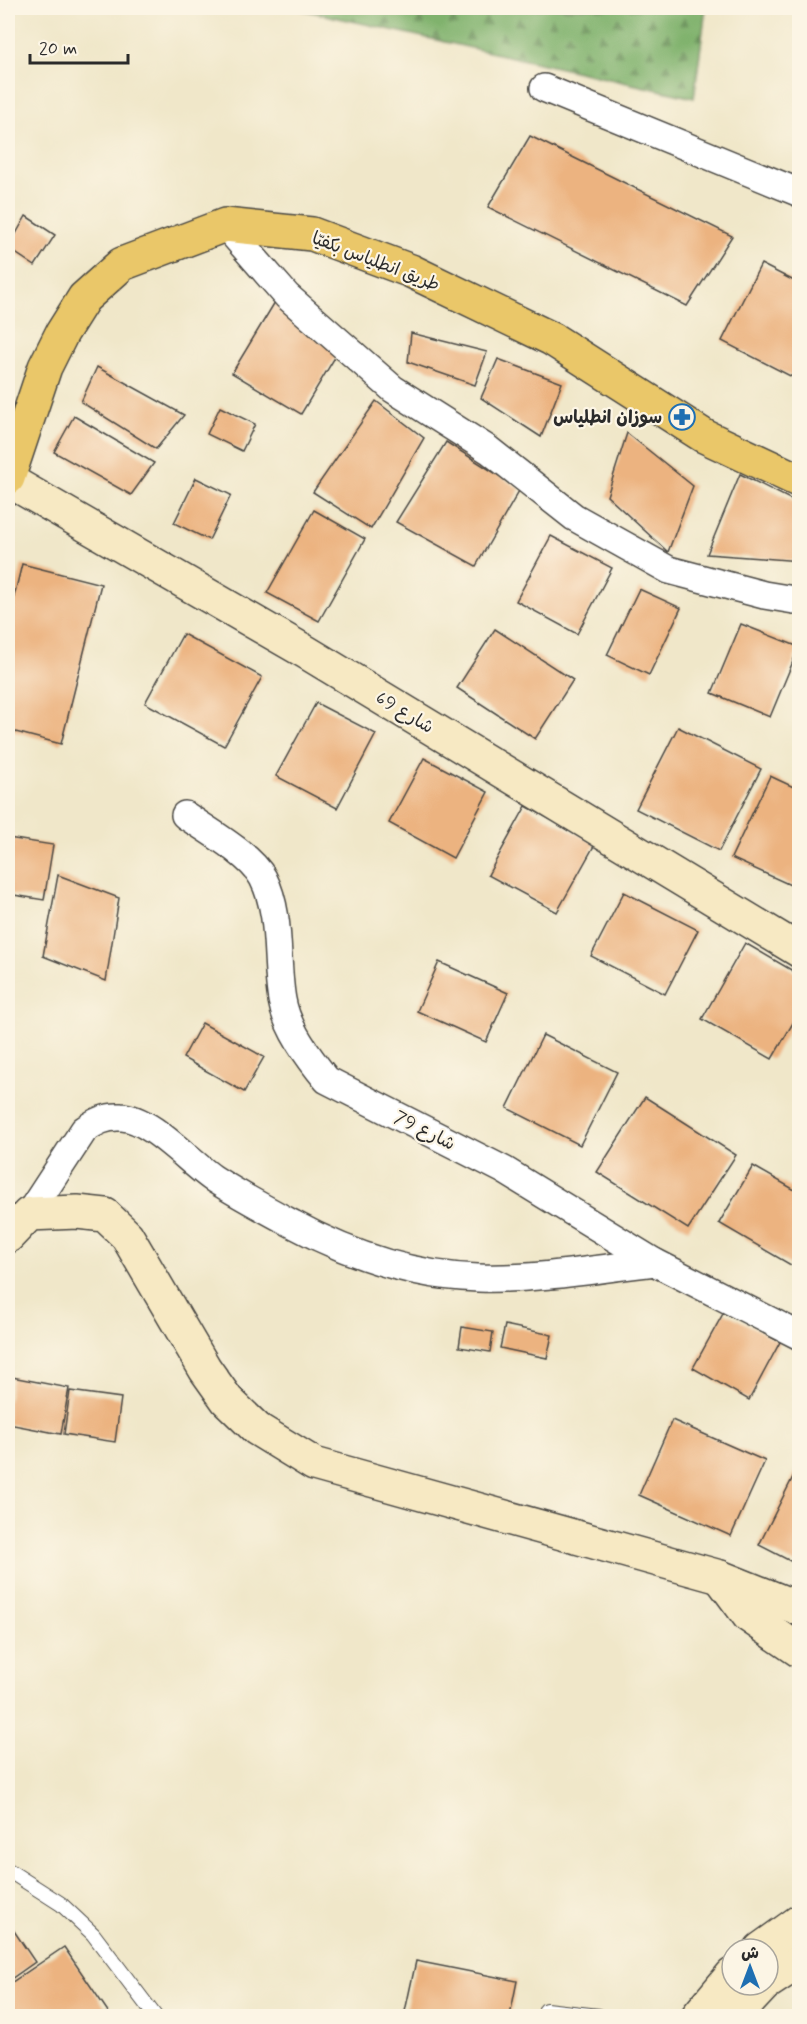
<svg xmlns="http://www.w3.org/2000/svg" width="807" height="2024" font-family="Mynerve,'Playpen Sans Arabic',sans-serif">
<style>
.forest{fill:url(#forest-firs);stroke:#566e4c;stroke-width:1.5}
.building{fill:#ecb380}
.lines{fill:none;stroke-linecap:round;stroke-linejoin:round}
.lane-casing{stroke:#494743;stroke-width:16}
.street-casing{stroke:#494743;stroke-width:30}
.secondary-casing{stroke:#494743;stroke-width:36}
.highway-casing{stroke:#494743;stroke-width:36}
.lane{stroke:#fff;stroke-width:14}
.street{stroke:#fff;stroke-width:27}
.secondary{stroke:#f7e9c3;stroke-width:33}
.highway{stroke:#eac769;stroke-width:33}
.labels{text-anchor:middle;stroke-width:4.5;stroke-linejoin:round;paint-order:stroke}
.street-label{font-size:18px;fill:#2b2b2b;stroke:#fcf5e5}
.poi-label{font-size:18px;font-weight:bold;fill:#2b2b2b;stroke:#fcf5e5;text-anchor:end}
</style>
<defs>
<pattern id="forest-firs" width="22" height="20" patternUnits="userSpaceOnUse" patternTransform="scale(1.5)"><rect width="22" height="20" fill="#80b26d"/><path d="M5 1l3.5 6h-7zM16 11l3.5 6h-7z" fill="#69915a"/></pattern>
</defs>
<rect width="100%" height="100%" fill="#fcf5e5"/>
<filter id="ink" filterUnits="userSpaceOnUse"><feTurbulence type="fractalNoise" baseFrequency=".0167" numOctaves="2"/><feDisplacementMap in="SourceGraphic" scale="12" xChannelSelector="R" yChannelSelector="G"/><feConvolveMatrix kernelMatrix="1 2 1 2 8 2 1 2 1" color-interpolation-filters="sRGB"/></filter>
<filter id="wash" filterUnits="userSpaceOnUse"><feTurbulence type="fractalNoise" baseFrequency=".008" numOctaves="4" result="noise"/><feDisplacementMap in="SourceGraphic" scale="24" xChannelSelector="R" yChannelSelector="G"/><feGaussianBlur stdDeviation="1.35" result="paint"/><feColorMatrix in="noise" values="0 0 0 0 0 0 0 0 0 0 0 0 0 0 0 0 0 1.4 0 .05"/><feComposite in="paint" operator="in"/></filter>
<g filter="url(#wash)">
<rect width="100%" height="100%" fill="#f0e7c9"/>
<path class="forest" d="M 294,8 L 706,8 L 694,98 Z"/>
<g id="blocks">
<g class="building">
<path d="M 530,136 L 732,236 L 687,306 L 488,207 Z"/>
<path d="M 26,216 L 55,235 L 35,266 L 8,248 Z"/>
<path d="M 761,264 L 800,284 L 800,381 L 722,341 Z"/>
<path d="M 278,297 L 337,354 L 301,414 L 232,373 Z"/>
<path d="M 411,333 L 487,352 L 475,385 L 408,362 Z"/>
<path d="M 498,359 L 562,383 L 541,437 L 481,398 Z"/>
<path d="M 97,367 L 184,415 L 156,449 L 81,402 Z"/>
<path d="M 376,401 L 424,438 L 371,529 L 313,492 Z"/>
<path d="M 220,407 L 255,424 L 242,451 L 207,434 Z"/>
<path d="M 74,416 L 154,463 L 131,495 L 54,452 Z"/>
<path d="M 627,433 L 693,486 L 668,552 L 607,496 Z"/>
<path d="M 446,442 L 520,489 L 476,566 L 396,522 Z"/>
<path d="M 740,474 L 800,504 L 800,561 L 707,554 Z"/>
<path d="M 196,478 L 231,495 L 209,540 L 174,523 Z"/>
<path d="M 314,510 L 365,539 L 319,621 L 267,593 Z"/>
<path d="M 551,536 L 612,568 L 577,634 L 516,601 Z"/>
<path d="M 22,564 L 101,584 L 61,744 L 8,730 L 8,621 Z"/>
<path d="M 639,589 L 681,608 L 649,675 L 607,655 Z"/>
<path d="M 741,624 L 799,647 L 770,717 L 712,693 Z"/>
<path d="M 495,629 L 573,680 L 535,739 L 457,688 Z"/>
<path d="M 183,634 L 262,677 L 224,746 L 145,703 Z"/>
<path d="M 316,703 L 376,734 L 337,808 L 276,776 Z"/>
<path d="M 678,727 L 761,769 L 719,851 L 636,809 Z"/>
<path d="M 424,758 L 488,792 L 453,858 L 389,823 Z"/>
<path d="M 770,776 L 800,790 L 800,882 L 797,888 L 731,858 Z"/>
<path d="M 526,806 L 595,844 L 557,912 L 488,875 Z"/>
<path d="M 8,838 L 53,845 L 44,900 L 8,894 Z"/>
<path d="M 58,875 L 119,898 L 106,981 L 43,956 Z"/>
<path d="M 624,892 L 698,930 L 665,994 L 591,956 Z"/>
<path d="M 745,943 L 800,975 L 800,1011 L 772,1059 L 702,1019 Z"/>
<path d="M 439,962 L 508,993 L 486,1042 L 417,1011 Z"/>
<path d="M 202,1023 L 264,1057 L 244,1092 L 183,1058 Z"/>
<path d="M 543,1035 L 617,1072 L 580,1145 L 507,1108 Z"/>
<path d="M 645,1097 L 736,1155 L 688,1229 L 597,1172 Z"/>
<path d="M 753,1166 L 800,1193 L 800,1262 L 796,1268 L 719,1223 Z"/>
<path d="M 724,1312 L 780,1342 L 749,1400 L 693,1368 Z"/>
<path d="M 505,1325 L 552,1335 L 547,1358 L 500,1348 Z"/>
<path d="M 462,1327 L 493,1332 L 490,1352 L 459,1347 Z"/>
<path d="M 12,1377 L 69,1388 L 61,1434 L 8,1424 L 8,1403 Z"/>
<path d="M 70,1391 L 121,1398 L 115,1442 L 64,1434 Z"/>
<path d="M 672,1420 L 765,1461 L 731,1536 L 639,1495 Z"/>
<path d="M 795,1473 L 800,1475 L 800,1566 L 759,1545 Z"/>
<path d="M 8,1922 L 35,1962 L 8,1981 Z"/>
<path d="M 64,1947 L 111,2016 L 8,2016 L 8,1985 Z"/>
<path d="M 416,1961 L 517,1981 L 510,2016 L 404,2016 Z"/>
</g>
</g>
</g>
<g filter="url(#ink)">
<use href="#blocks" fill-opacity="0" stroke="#494743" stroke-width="1.5"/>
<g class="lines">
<g class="lane-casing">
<g id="lane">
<path d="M 8,1870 L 61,1904 L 93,1934 L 155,2016"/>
<path d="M 546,2010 L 599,2016"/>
</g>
</g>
<g class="street-casing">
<g id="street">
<path d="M 544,88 L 800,193"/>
<path d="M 225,225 L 287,296 L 393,389 L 489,450 L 574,517 L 669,570 L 764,595 L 800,601"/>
<path d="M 185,815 C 207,830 251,855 263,878 C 282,915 275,961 282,1000 C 287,1029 309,1058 327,1080 L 504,1170 L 654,1262 L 800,1336"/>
<path d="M 29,1214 L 84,1130 C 95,1122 106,1116 121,1117 C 149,1117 190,1163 214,1179 C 239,1195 267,1210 293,1224 C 350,1255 413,1276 478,1278 C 537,1280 597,1269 654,1262"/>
</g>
</g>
<g class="secondary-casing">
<g id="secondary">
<path d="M 8,480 L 306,652 L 800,951"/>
<path d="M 8,1236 L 29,1214 L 77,1212 L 105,1215 L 127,1236 L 205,1369 L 227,1400 L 257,1429 L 314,1464 L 720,1577 L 800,1609"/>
<path d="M 720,1577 L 749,1616 L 800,1651"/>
<path d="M 761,1949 L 800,1921"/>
<path d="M 768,1982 L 800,1961"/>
<path d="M 698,2016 L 732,1975"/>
<path d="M 735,2016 L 764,1985"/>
</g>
</g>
<g class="highway-casing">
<path id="highway" d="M 8,478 L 45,367 L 62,333 L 84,298 L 122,264 L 225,225 L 312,234 L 411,271 L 552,339 L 704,436 L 800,481"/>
</g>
<use href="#lane" class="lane"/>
<use href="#street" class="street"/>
<use href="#secondary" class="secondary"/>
<use href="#highway" class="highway"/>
</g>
</g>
<defs>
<g id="pharmacy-ring" transform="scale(1.35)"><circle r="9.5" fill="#fcf5e5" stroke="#1f6fb2" stroke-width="1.5"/><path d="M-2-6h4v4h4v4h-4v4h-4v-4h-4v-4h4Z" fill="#1f6fb2"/></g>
</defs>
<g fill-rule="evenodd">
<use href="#pharmacy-ring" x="682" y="417"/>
</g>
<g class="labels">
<g class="street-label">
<text transform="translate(376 261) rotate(21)" y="6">طريق انطلياس بكفيّا</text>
<text transform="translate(405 712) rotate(31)" y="6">شارع 69</text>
<text transform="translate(425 1130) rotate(27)" y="6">شارع 79</text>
</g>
<g class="poi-label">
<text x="662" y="423">سوزان انطلياس</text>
</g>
</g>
<rect width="807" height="2024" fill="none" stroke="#fcf5e5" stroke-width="30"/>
<g transform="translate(750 1967)"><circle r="28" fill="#fcf5e5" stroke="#a8a49b" stroke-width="1.5"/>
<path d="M0-4.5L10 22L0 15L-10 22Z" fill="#1f6fb2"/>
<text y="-9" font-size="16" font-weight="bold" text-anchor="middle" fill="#2b2b2b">ش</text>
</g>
<path d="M30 54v9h98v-9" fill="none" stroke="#2b2b2b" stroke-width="3"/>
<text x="39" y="54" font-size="18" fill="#2b2b2b" stroke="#fcf5e5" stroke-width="4.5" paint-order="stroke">20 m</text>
</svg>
